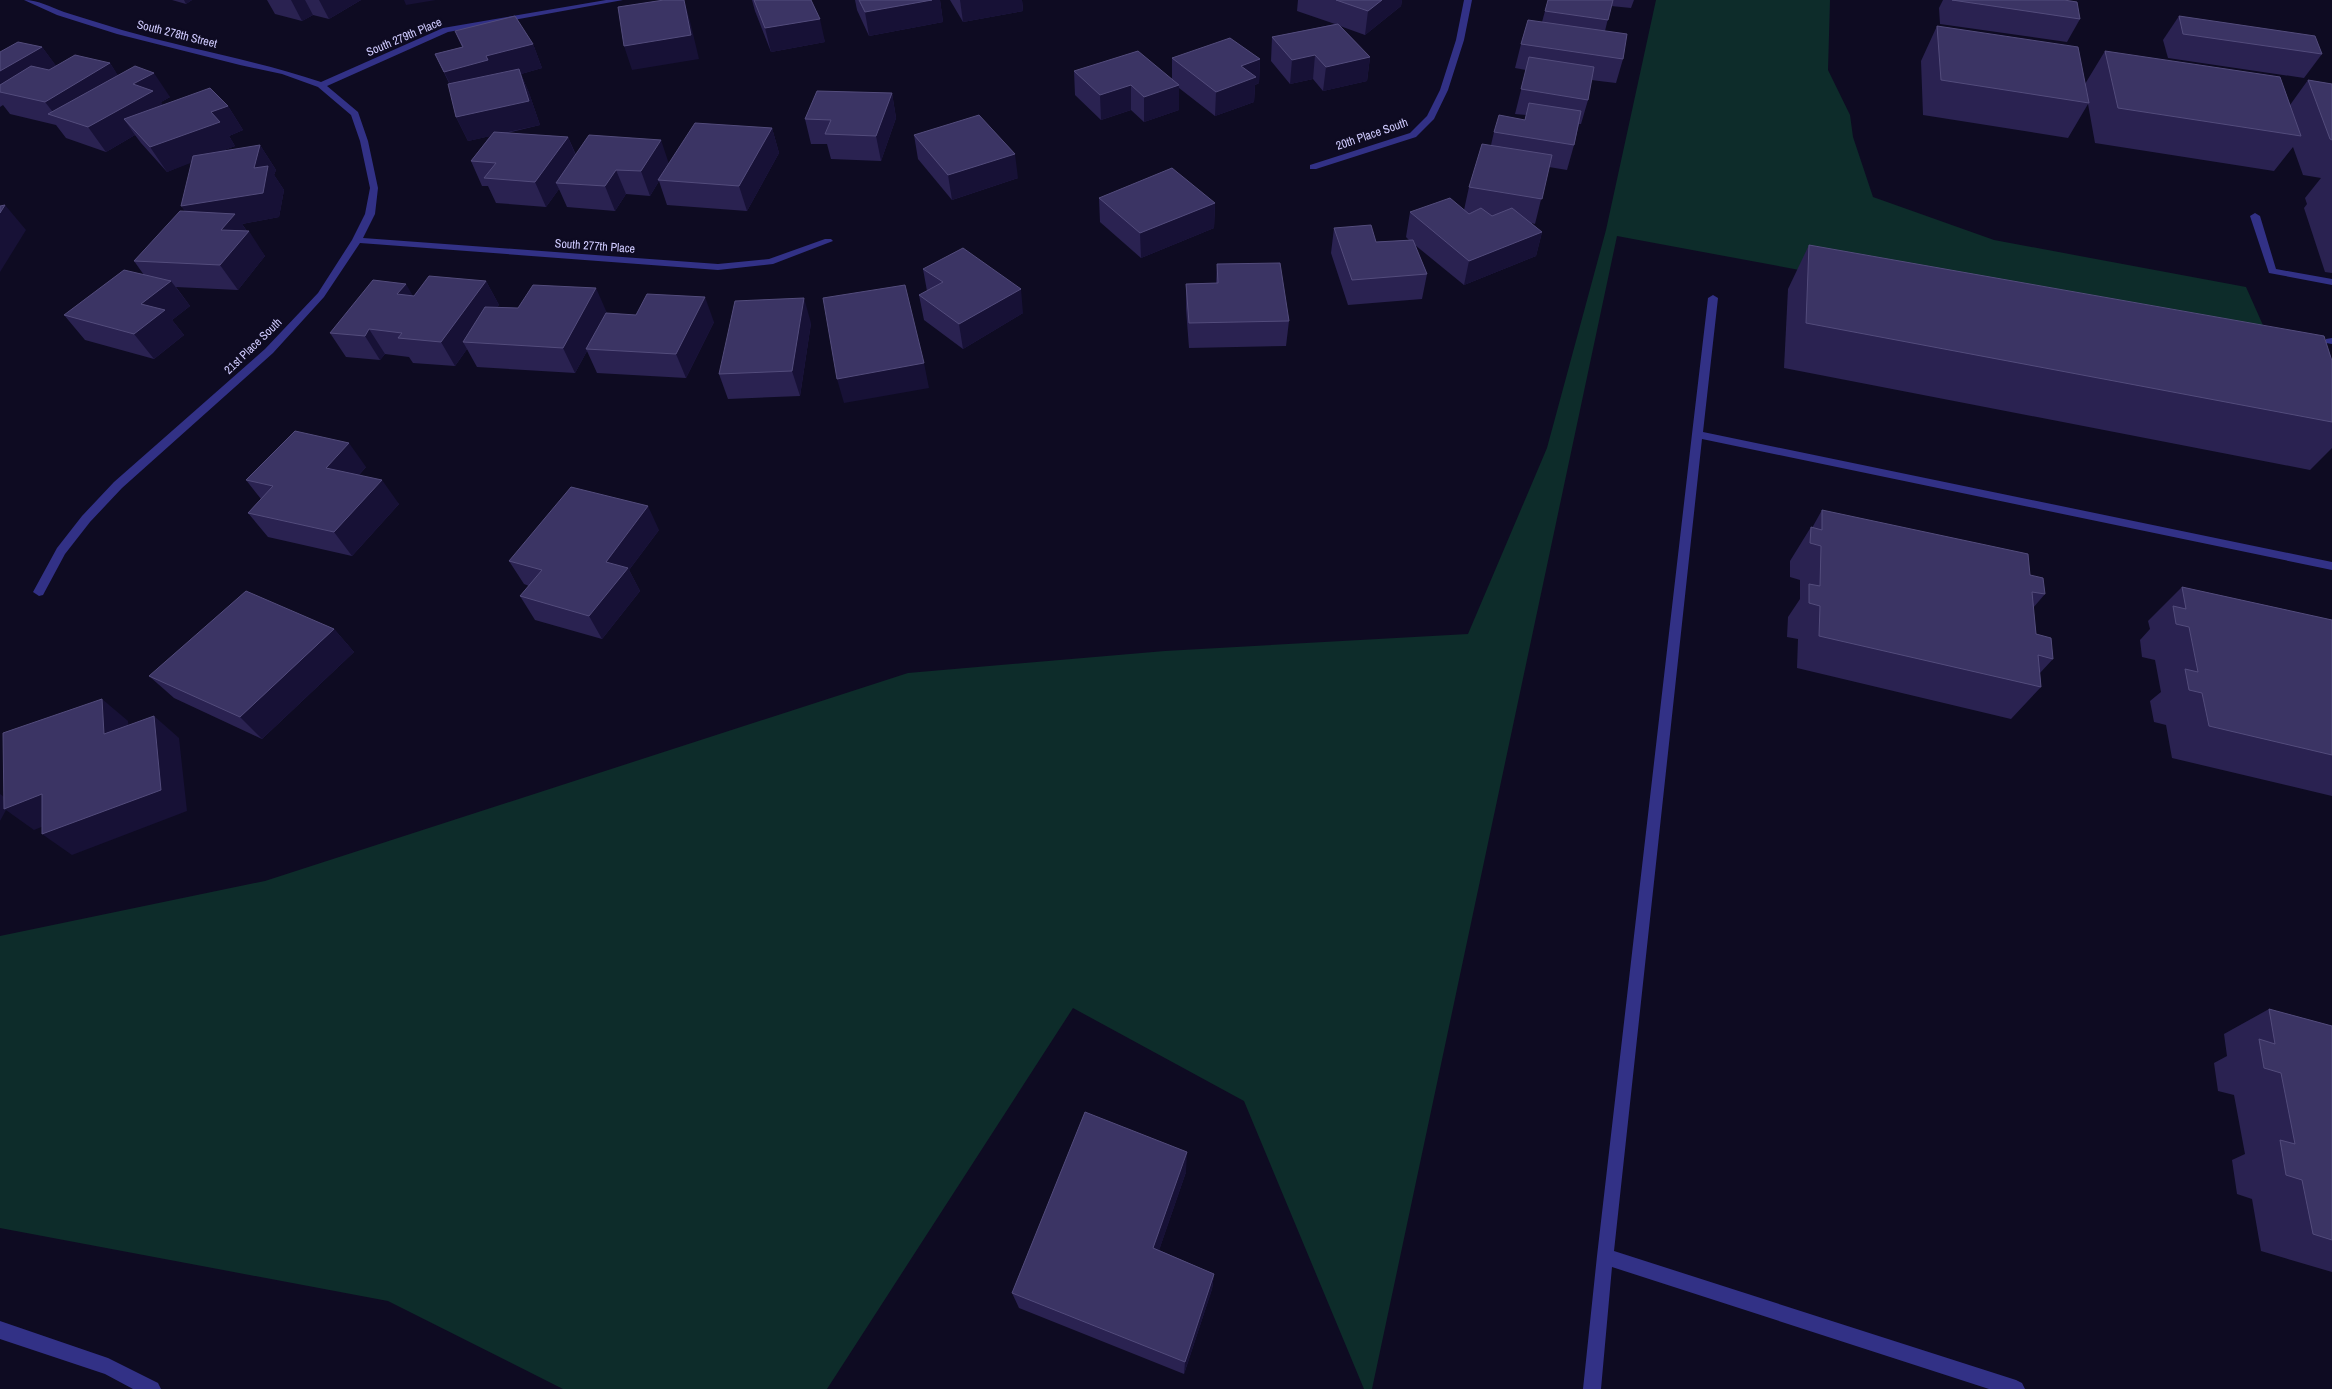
<svg xmlns="http://www.w3.org/2000/svg" width="2332" height="1389" font-family="'Archivo Narrow',sans-serif">
<style>
.green{fill:#0d2c2a}
.lines{fill:none;stroke-linecap:round;stroke-linejoin:round}
.lane{fill:#323186;fill-rule:evenodd}
.street{fill:#323186;fill-rule:evenodd}
.wall{fill:#2a2251}
.shaded-wall{fill:#171136}
.building{fill:#3b3464;stroke:#534c7c}
.labels{text-anchor:middle;stroke-width:4.5;stroke-linejoin:round;paint-order:stroke}
.far-street-label{font-size:12px;fill:#d0cbff;stroke:#0e0b22}
</style>
<rect width="100%" height="100%" fill="#0e0b22"/>
<path class="green" d="M 1656,0 L 1830,0 L 1828,70 L 1850,115 L 1853,137 L 1873,197 L 1994,240 L 2246,287 L 2278,359 L 1617,236 L 1372,1389 L 1364,1389 L 1244,1101 L 1073,1008 L 827,1389 L 563,1389 L 388,1301 L 0,1228 L 0,936 L 265,881 L 908,673 L 1165,651 L 1468,634 L 1547,448 L 1606,230 Z"/>
<g class="lines">
<g class="lane">
<path d="M 2255,213 L 2260,216 L 2276,269 L 2332,279 L 2332,285 L 2269,273 L 2250,216 Z"/>
<path d="M 1713,295 L 1718,298 L 1703,432 L 2332,562 L 2332,570 L 1702,439 L 1614,1251 L 2016,1380 L 2022,1383 L 2025,1389 L 1989,1389 L 1612,1267 L 1601,1389 L 1583,1389 L 1597,1256 L 1692,434 L 1708,298 Z"/>
<path d="M 2332,338 L 2332,344 L 2326,343 L 2326,339 Z"/>
</g>
<g class="street">
<path d="M 24,0 C 39,0 50,7 64,12 C 83,18 103,24 122,30 C 188,49 256,60 321,82 L 443,28 L 606,0 L 623,0 L 448,32 L 327,86 L 358,112 L 368,141 L 378,188 L 375,214 L 363,238 L 718,264 L 769,259 L 825,239 L 831,239 L 833,241 L 773,264 L 718,270 L 360,243 L 324,297 L 273,353 L 122,488 L 90,522 L 65,554 L 43,595 L 39,596 L 33,592 L 57,548 L 82,516 L 114,482 L 265,349 L 318,293 L 352,240 L 365,214 L 370,188 L 360,141 L 351,115 L 318,87 L 282,74 L 240,65 L 117,34 L 57,15 Z"/>
<path d="M 1464,0 L 1472,0 L 1464,40 L 1448,90 L 1434,119 L 1416,137 L 1316,169 L 1310,169 L 1310,165 L 1410,133 L 1427,116 L 1440,90 L 1456,40 Z"/>
<path d="M 0,1321 L 108,1358 L 158,1383 L 161,1389 L 133,1389 L 105,1374 L 0,1339 Z"/>
</g>
</g>
<g class="wall">
<path d="M 172,0 L 192,0 L 186,4 Z"/>
<path d="M 267,0 L 361,0 L 329,19 L 313,15 L 302,21 L 275,14 Z"/>
<path d="M 752,0 L 811,0 L 825,42 L 771,52 L 755,11 Z"/>
<path d="M 855,0 L 940,0 L 943,22 L 869,36 L 857,10 Z"/>
<path d="M 950,0 L 1022,0 L 1023,11 L 963,22 Z"/>
<path d="M 1298,0 L 1402,0 L 1401,6 L 1365,35 L 1340,26 L 1370,57 L 1367,81 L 1323,91 L 1313,79 L 1290,84 L 1271,61 L 1272,37 L 1335,24 L 1297,11 Z"/>
<path d="M 1548,0 L 1634,0 L 1631,8 L 1611,6 L 1605,31 L 1623,59 L 1616,83 L 1591,80 L 1588,100 L 1581,124 L 1579,124 L 1574,145 L 1567,170 L 1549,167 L 1535,224 L 1531,223 L 1542,232 L 1536,256 L 1464,285 L 1415,245 L 1427,274 L 1422,299 L 1348,305 L 1331,253 L 1334,228 L 1376,242 L 1409,240 L 1406,237 L 1410,212 L 1464,210 L 1469,187 L 1491,145 L 1494,132 L 1525,120 L 1526,115 L 1515,114 L 1526,70 L 1515,68 L 1521,44 L 1542,22 Z"/>
<path d="M 1943,0 L 2064,0 L 2080,19 L 2067,42 L 1940,24 L 1939,8 Z"/>
<path d="M 2179,16 L 2322,54 L 2304,78 L 2168,58 L 2163,40 Z"/>
<path d="M 1937,26 L 2085,84 L 2105,51 L 2290,105 L 2308,80 L 2332,84 L 2332,273 L 2325,272 L 2304,208 L 2307,204 L 2305,198 L 2321,178 L 2303,175 L 2293,147 L 2274,171 L 2095,143 L 2088,104 L 2068,138 L 1923,115 L 1921,61 Z"/>
<path d="M 455,31 L 533,44 L 542,68 L 521,74 L 529,93 L 540,125 L 507,133 L 568,137 L 576,155 L 669,163 L 772,128 L 779,153 L 747,211 L 667,205 L 659,181 L 650,196 L 626,194 L 615,211 L 567,207 L 559,189 L 546,207 L 496,203 L 488,186 L 482,186 L 471,161 L 490,136 L 468,141 L 456,117 L 449,83 L 435,54 L 462,47 Z"/>
<path d="M 42,47 L 56,66 L 110,63 L 118,76 L 170,97 L 161,102 L 162,105 L 228,106 L 243,130 L 229,136 L 235,146 L 222,151 L 260,145 L 276,170 L 274,175 L 284,190 L 279,217 L 242,224 L 265,256 L 238,290 L 176,287 L 190,306 L 172,320 L 184,335 L 154,359 L 85,340 L 64,315 L 144,275 L 134,261 L 185,211 L 191,162 L 167,172 L 141,143 L 135,135 L 106,152 L 66,138 L 56,125 L 10,114 L 3,105 L 0,107 L 0,52 Z"/>
<path d="M 1172,58 L 1260,59 L 1259,83 L 1255,85 L 1254,102 L 1215,116 L 1179,88 L 1179,110 L 1144,122 L 1131,110 L 1101,120 L 1075,95 L 1074,71 L 1172,79 Z"/>
<path d="M 892,93 L 896,118 L 881,161 L 831,159 L 827,144 L 811,144 L 805,119 Z"/>
<path d="M 914,135 L 1018,178 L 952,200 L 918,159 Z"/>
<path d="M 1099,198 L 1215,203 L 1214,228 L 1141,258 L 1100,222 Z"/>
<path d="M 1809,245 L 2332,361 L 2332,448 L 2310,470 L 1784,368 L 1788,289 Z"/>
<path d="M 1217,264 L 1289,321 L 1286,346 L 1189,348 L 1186,309 L 1186,284 L 1216,283 Z"/>
<path d="M 923,269 L 1023,313 L 963,349 L 924,320 L 919,295 L 927,291 Z"/>
<path d="M 486,281 L 499,305 L 497,307 L 607,313 L 714,322 L 686,378 L 597,373 L 587,351 L 575,373 L 477,367 L 467,349 L 455,366 L 413,363 L 409,357 L 385,354 L 380,360 L 346,357 L 330,333 L 413,296 Z"/>
<path d="M 811,323 L 800,396 L 728,399 L 719,374 Z"/>
<path d="M 366,467 L 359,475 L 399,504 L 352,556 L 268,537 L 248,513 L 261,499 L 246,480 Z"/>
<path d="M 1822,510 L 2030,575 L 2045,594 L 2033,608 L 2036,634 L 2053,659 L 2040,673 L 2041,687 L 2011,719 L 1797,668 L 1798,639 L 1787,637 L 1788,617 L 1800,599 L 1800,580 L 1790,577 L 1790,561 L 1811,527 L 1812,528 Z"/>
<path d="M 659,530 L 629,570 L 640,591 L 602,639 L 535,620 L 520,596 L 529,586 L 524,584 L 509,561 Z"/>
<path d="M 2182,587 L 2332,620 L 2332,796 L 2172,758 L 2166,725 L 2154,722 L 2150,701 L 2161,692 L 2155,660 L 2142,657 L 2140,640 L 2150,629 L 2148,621 Z"/>
<path d="M 334,629 L 354,652 L 262,739 L 174,698 L 149,676 Z"/>
<path d="M 2269,1009 L 2332,1026 L 2332,1272 L 2261,1251 L 2252,1199 L 2237,1194 L 2232,1160 L 2245,1154 L 2234,1095 L 2218,1091 L 2214,1063 L 2227,1056 L 2224,1034 Z"/>
<path d="M 1186,1172 L 1159,1250 L 1214,1274 L 1212,1289 L 1184,1374 L 1019,1308 L 1012,1293 Z"/>
</g>
<g class="shaded-wall">
<path d="M 184,0 L 192,0 L 186,4 Z"/>
<path d="M 291,0 L 305,0 L 313,15 L 302,21 Z"/>
<path d="M 319,0 L 361,0 L 329,19 Z"/>
<path d="M 404,0 L 436,0 L 406,5 Z"/>
<path d="M 684,0 L 690,21 L 699,59 L 632,70 L 624,46 Z"/>
<path d="M 932,0 L 940,0 L 943,22 L 869,36 L 865,12 Z"/>
<path d="M 960,0 L 1022,0 L 1023,11 L 963,22 Z"/>
<path d="M 1382,0 L 1402,0 L 1401,6 L 1365,35 L 1368,11 Z"/>
<path d="M 820,19 L 825,42 L 771,52 L 765,28 Z"/>
<path d="M 533,44 L 542,68 L 521,74 L 529,93 L 540,125 L 468,141 L 456,117 L 456,96 L 444,72 L 486,56 Z"/>
<path d="M 42,47 L 60,71 L 0,92 L 0,71 Z"/>
<path d="M 1315,55 L 1313,79 L 1290,84 L 1292,60 Z"/>
<path d="M 1370,57 L 1367,81 L 1323,91 L 1326,67 Z"/>
<path d="M 1260,59 L 1259,83 L 1255,85 L 1254,102 L 1215,116 L 1216,92 L 1241,66 Z"/>
<path d="M 110,63 L 126,88 L 56,116 L 45,102 Z"/>
<path d="M 154,73 L 170,97 L 161,102 L 169,115 L 124,119 L 135,135 L 106,152 L 88,127 L 133,84 Z"/>
<path d="M 1131,85 L 1131,110 L 1101,120 L 1100,95 Z"/>
<path d="M 1179,85 L 1179,110 L 1144,122 L 1144,97 Z"/>
<path d="M 892,93 L 896,118 L 881,161 L 876,136 Z"/>
<path d="M 228,106 L 243,130 L 229,136 L 235,146 L 167,172 L 150,147 L 211,112 Z"/>
<path d="M 772,128 L 779,153 L 747,211 L 739,186 Z"/>
<path d="M 568,137 L 578,161 L 556,183 L 559,189 L 546,207 L 535,182 Z"/>
<path d="M 661,140 L 669,164 L 658,180 L 659,181 L 650,196 L 641,171 Z"/>
<path d="M 260,145 L 276,170 L 274,175 L 284,190 L 279,217 L 242,224 L 248,233 L 249,231 L 265,256 L 238,290 L 220,265 L 221,230 L 198,231 L 181,206 L 254,168 Z"/>
<path d="M 1015,154 L 1018,178 L 952,200 L 948,175 Z"/>
<path d="M 616,170 L 626,194 L 615,211 L 605,186 Z"/>
<path d="M 1215,203 L 1214,228 L 1141,258 L 1140,233 Z"/>
<path d="M 5,205 L 26,230 L 0,272 L 0,213 Z"/>
<path d="M 1542,232 L 1536,256 L 1464,285 L 1469,261 Z"/>
<path d="M 171,281 L 190,306 L 172,320 L 184,335 L 154,359 L 134,334 L 141,304 Z"/>
<path d="M 486,281 L 499,305 L 472,342 L 463,342 L 467,349 L 455,366 L 441,342 Z"/>
<path d="M 406,284 L 420,308 L 397,294 Z"/>
<path d="M 596,288 L 607,313 L 588,349 L 586,349 L 587,351 L 575,373 L 563,348 Z"/>
<path d="M 1021,289 L 1023,313 L 963,349 L 959,324 Z"/>
<path d="M 705,297 L 714,322 L 686,378 L 676,354 Z"/>
<path d="M 804,298 L 811,323 L 800,396 L 792,371 Z"/>
<path d="M 369,329 L 385,354 L 380,360 L 365,336 Z"/>
<path d="M 924,363 L 929,388 L 844,403 L 837,379 Z"/>
<path d="M 349,443 L 366,467 L 343,492 L 326,468 Z"/>
<path d="M 382,480 L 399,504 L 352,556 L 334,532 Z"/>
<path d="M 648,506 L 659,530 L 629,570 L 640,591 L 602,639 L 589,616 L 606,562 Z"/>
<path d="M 334,629 L 354,652 L 262,739 L 240,717 Z"/>
<path d="M 102,699 L 128,721 L 131,756 L 104,734 Z"/>
<path d="M 154,716 L 179,738 L 187,811 L 72,855 L 42,834 Z"/>
<path d="M 0,794 L 10,801 L 42,794 L 71,815 L 34,830 L 6,810 L 0,821 Z"/>
<path d="M 1187,1152 L 1186,1172 L 1154,1265 L 1153,1248 Z"/>
<path d="M 1214,1274 L 1212,1289 L 1184,1374 L 1185,1362 Z"/>
</g>
<g class="building">
<path d="M 664,0 L 684,0 L 691,35 L 624,46 L 618,7 Z"/>
<path d="M 754,0 L 811,0 L 820,19 L 765,28 Z"/>
<path d="M 859,0 L 932,0 L 865,12 Z"/>
<path d="M 1336,0 L 1382,0 L 1368,11 Z"/>
<path d="M 1548,0 L 1613,0 L 1608,20 L 1545,11 Z"/>
<path d="M 1952,0 L 2064,0 L 2077,2 L 2080,19 Z"/>
<path d="M 515,16 L 533,44 L 486,56 L 488,60 L 444,72 L 435,54 L 463,47 L 455,31 Z"/>
<path d="M 2179,16 L 2315,36 L 2322,54 L 2183,34 Z"/>
<path d="M 1528,20 L 1627,34 L 1623,59 L 1521,44 Z"/>
<path d="M 1338,24 L 1370,57 L 1326,67 L 1315,55 L 1292,60 L 1272,37 Z"/>
<path d="M 1937,26 L 2078,47 L 2089,103 L 1941,80 Z"/>
<path d="M 1230,38 L 1260,59 L 1241,66 L 1256,77 L 1216,92 L 1172,58 Z"/>
<path d="M 18,42 L 42,47 L 0,71 L 0,52 Z"/>
<path d="M 1138,51 L 1179,85 L 1144,97 L 1131,85 L 1100,95 L 1074,71 Z"/>
<path d="M 2105,51 L 2280,77 L 2301,136 L 2118,108 Z"/>
<path d="M 75,55 L 110,63 L 45,102 L 0,92 L 0,85 L 31,66 L 49,70 Z"/>
<path d="M 1529,57 L 1594,67 L 1588,100 L 1521,89 Z"/>
<path d="M 135,66 L 154,73 L 133,84 L 153,91 L 88,127 L 48,114 Z"/>
<path d="M 519,69 L 529,101 L 456,117 L 448,84 Z"/>
<path d="M 2308,80 L 2332,84 L 2332,140 L 2330,139 Z"/>
<path d="M 210,88 L 228,106 L 211,112 L 220,122 L 150,147 L 124,119 Z"/>
<path d="M 817,91 L 892,93 L 876,136 L 825,134 L 831,120 L 805,119 Z"/>
<path d="M 1529,103 L 1581,111 L 1574,145 L 1494,132 L 1499,115 L 1525,120 Z"/>
<path d="M 979,115 L 1015,154 L 948,175 L 914,135 Z"/>
<path d="M 695,123 L 772,128 L 739,186 L 658,180 Z"/>
<path d="M 494,132 L 568,137 L 535,182 L 484,178 L 496,163 L 471,161 Z"/>
<path d="M 589,135 L 661,140 L 641,171 L 616,170 L 605,186 L 556,183 Z"/>
<path d="M 1482,144 L 1552,155 L 1542,199 L 1469,187 Z"/>
<path d="M 260,145 L 254,168 L 268,166 L 263,193 L 181,206 L 193,156 Z"/>
<path d="M 1172,168 L 1215,203 L 1140,233 L 1099,198 Z"/>
<path d="M 1450,198 L 1469,214 L 1481,208 L 1492,216 L 1512,208 L 1542,232 L 1469,261 L 1410,212 Z"/>
<path d="M 5,205 L 0,213 L 0,206 Z"/>
<path d="M 180,211 L 235,214 L 221,230 L 249,231 L 220,265 L 134,261 Z"/>
<path d="M 1371,225 L 1376,242 L 1413,240 L 1427,274 L 1352,280 L 1334,228 Z"/>
<path d="M 1809,245 L 2324,336 L 2332,361 L 2332,422 L 1806,323 Z"/>
<path d="M 963,248 L 1021,289 L 959,324 L 919,295 L 943,282 L 923,269 Z"/>
<path d="M 1280,263 L 1289,321 L 1189,323 L 1186,284 L 1218,283 L 1217,264 Z"/>
<path d="M 124,270 L 171,281 L 141,304 L 165,310 L 134,334 L 64,315 Z"/>
<path d="M 429,276 L 486,281 L 441,342 L 398,338 L 402,333 L 369,329 L 365,336 L 330,333 L 373,280 L 406,284 L 397,294 L 414,296 Z"/>
<path d="M 533,285 L 596,288 L 563,348 L 463,342 L 485,307 L 518,308 Z"/>
<path d="M 905,285 L 924,363 L 837,379 L 823,298 Z"/>
<path d="M 647,294 L 705,297 L 676,354 L 586,349 L 606,313 L 636,315 Z"/>
<path d="M 804,298 L 792,371 L 719,374 L 735,301 Z"/>
<path d="M 295,431 L 349,443 L 326,468 L 382,480 L 334,532 L 248,513 L 273,486 L 246,480 Z"/>
<path d="M 571,487 L 648,506 L 606,562 L 628,568 L 589,616 L 520,596 L 542,570 L 509,561 Z"/>
<path d="M 1822,510 L 2028,554 L 2030,575 L 2043,578 L 2045,594 L 2032,592 L 2036,634 L 2051,638 L 2053,659 L 2038,655 L 2041,687 L 1819,636 L 1820,606 L 1809,603 L 1809,584 L 1820,586 L 1821,546 L 1810,543 L 1811,527 L 1822,530 Z"/>
<path d="M 2182,587 L 2332,620 L 2332,755 L 2209,726 L 2202,693 L 2189,690 L 2185,669 L 2198,672 L 2189,627 L 2176,624 L 2173,606 L 2186,609 Z"/>
<path d="M 246,591 L 334,629 L 240,717 L 149,676 Z"/>
<path d="M 102,699 L 104,734 L 154,716 L 161,790 L 42,834 L 42,794 L 4,809 L 3,733 Z"/>
<path d="M 2269,1009 L 2332,1026 L 2332,1240 L 2313,1234 L 2302,1180 L 2286,1175 L 2280,1140 L 2295,1144 L 2281,1073 L 2264,1068 L 2259,1039 L 2275,1044 Z"/>
<path d="M 1085,1112 L 1187,1152 L 1153,1248 L 1214,1274 L 1185,1362 L 1012,1293 Z"/>
</g>
<g class="labels">
<g class="far-street-label">
<text transform="translate(177 34) rotate(14)" y="4">South 278th Street</text>
<text transform="translate(404 37) rotate(-23)" y="4">South 279th Place</text>
<text transform="translate(1372 134) rotate(-19)" y="4">20th Place South</text>
<text transform="translate(595 246) rotate(4)" y="4">South 277th Place</text>
<text transform="translate(253 346) rotate(-44)" y="4">21st Place South</text>
</g>
</g>
</svg>
